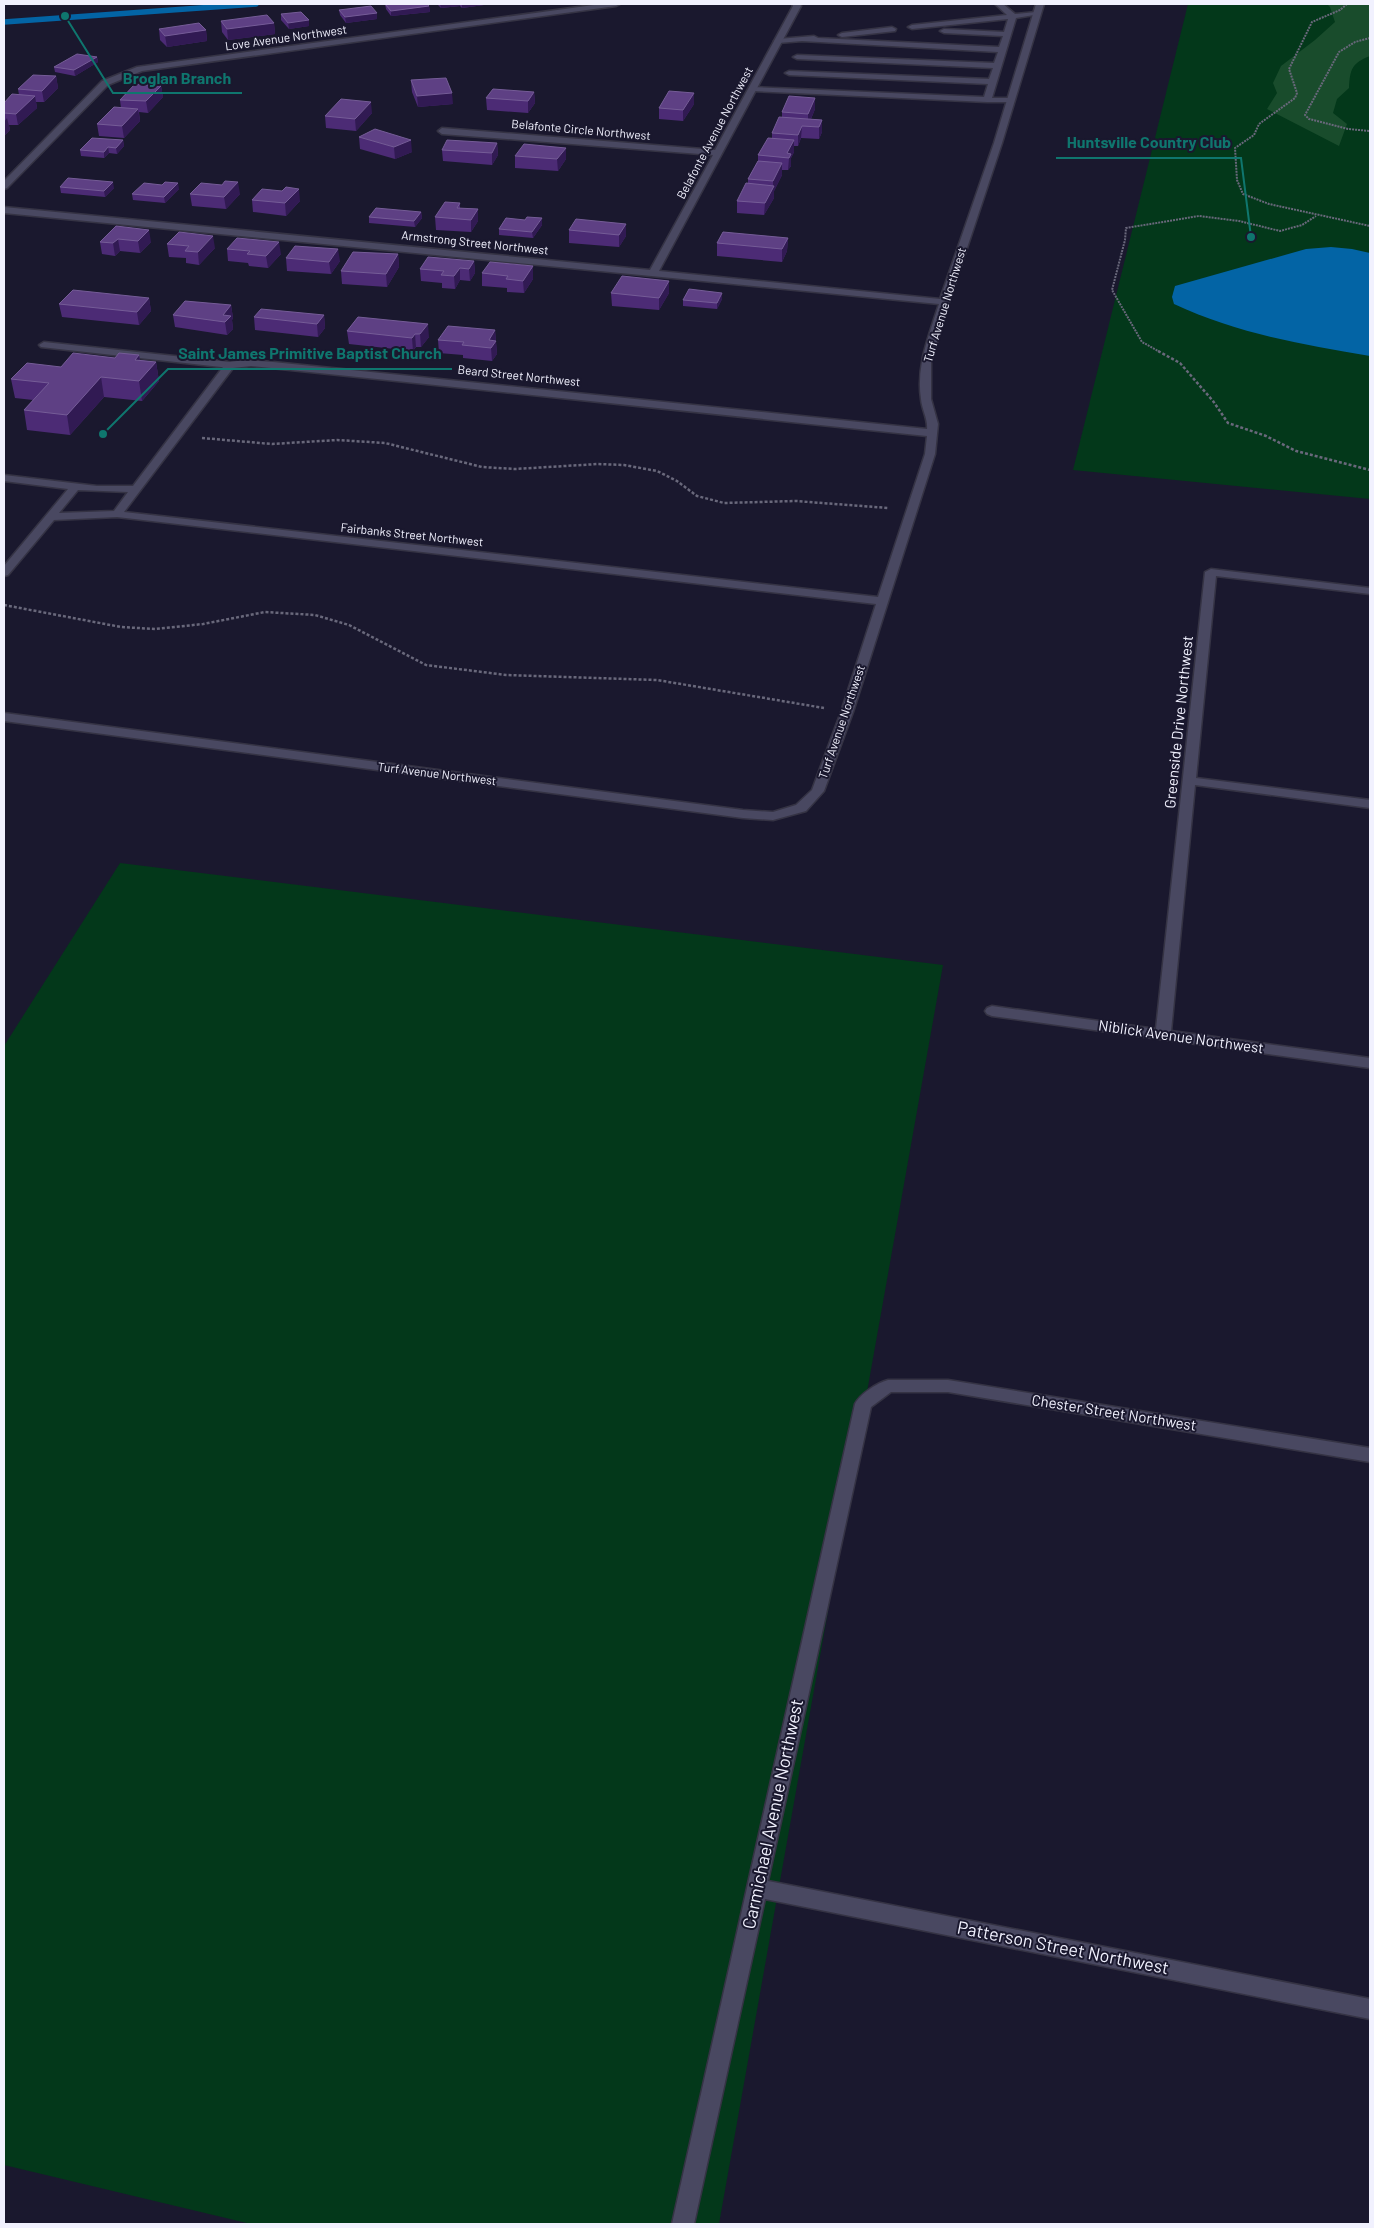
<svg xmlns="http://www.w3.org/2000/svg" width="1374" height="2228" font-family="Barlow,sans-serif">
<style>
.green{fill:#03381a}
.forest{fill:#194c2c}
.water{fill:#0364a5}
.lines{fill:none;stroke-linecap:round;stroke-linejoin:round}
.stream{stroke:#0364a5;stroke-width:5.5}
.lane-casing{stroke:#353344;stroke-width:3}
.street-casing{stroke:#353344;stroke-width:3}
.path-far1{stroke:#69687b;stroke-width:2;stroke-dasharray:2 1;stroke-linecap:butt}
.path{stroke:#69687b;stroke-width:2.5;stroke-dasharray:3 2;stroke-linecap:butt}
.lane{fill:#494861;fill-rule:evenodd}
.street{fill:#494861;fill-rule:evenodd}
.wall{fill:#4c2b75}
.shaded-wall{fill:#311a53}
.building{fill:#5e4084;stroke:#755c97}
.labels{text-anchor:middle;stroke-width:4;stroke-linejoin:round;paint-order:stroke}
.far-street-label{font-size:12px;fill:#f1f1fe;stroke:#1a182e}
.street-label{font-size:15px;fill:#f1f1fe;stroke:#1a182e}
.near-street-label{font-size:18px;fill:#f1f1fe;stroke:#1a182e}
.leader{fill:none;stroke:#0f766e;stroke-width:2}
.callout-dot{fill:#0f766e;stroke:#1a182e;stroke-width:2}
.callout-label{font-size:16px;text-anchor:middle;font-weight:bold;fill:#0f766e;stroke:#1a182e;stroke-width:4;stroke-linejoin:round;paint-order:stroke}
</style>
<rect width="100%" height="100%" fill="#1a182e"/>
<g class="green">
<path d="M 1188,4 L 1370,4 L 1370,499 L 1073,470 Z"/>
<path d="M 120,863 L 943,965 L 719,2224 L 251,2224 L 4,2165 L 4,1046 Z"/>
</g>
<path class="forest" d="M 1327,4 L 1370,4 L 1370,56 C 1352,63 1350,69 1349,88 L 1337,99 L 1333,113 L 1347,124 L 1339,146 L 1267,109 L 1277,93 L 1273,83 L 1281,66 L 1315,40 L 1335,22 L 1330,7 Z"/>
<path class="water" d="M 1331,247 L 1352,249 L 1370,253 L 1370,356 C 1304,345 1235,333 1174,304 L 1172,297 L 1175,286 L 1306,249 Z"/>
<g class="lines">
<path class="stream" d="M 4,22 L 256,4"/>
<g class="lane-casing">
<g id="lane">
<path d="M 995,4 L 1003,4 L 1015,14 L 1036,12 L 1040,14 L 1016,18 L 992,98 L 1010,98 L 1014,100 L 1013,102 L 987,102 L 753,91 L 749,89 L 753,87 L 984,97 L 988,84 L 789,75 L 785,73 L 789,71 L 989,79 L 993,68 L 797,59 L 793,57 L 797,55 L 994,63 L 998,52 L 802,41 L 778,43 L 774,41 L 778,39 L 814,36 L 818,38 L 999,47 L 1003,36 L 944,33 L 940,31 L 944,29 L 1004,32 L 1008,19 L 912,29 L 908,27 L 912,25 L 1007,15 Z"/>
<path d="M 892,27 L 896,29 L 895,31 L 842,37 L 838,35 L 842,33 Z"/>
<path d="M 44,342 L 230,362 L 235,365 L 230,368 L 41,347 L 39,345 Z"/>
</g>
</g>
<g class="street-casing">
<g id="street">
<path d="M 601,4 L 620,4 L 616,6 L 142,71 L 108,85 L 7,188 L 4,189 L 4,181 L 102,81 L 137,67 Z"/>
<path d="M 792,4 L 800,4 L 801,6 L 659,271 L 940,299 L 994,143 L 1036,4 L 1044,4 L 1002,143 L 949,302 L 931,362 L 931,399 L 938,424 L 935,454 L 853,712 L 824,791 L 806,811 L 773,820 L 743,818 L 4,721 L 4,713 L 743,810 L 773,812 L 796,805 L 812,790 L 841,712 L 876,604 L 117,517 L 54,520 L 8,575 L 4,576 L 4,566 L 68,489 L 4,481 L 4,475 L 97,486 L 133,486 L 226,363 C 242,359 257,361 273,362 L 927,429 C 928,419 922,410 921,399 C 916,366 929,335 939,304 L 4,213 L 4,207 L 650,270 L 713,155 L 442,134 L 438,131 L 442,128 L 715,150 L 793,6 ZM 251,366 L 927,436 L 925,454 L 878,597 L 124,512 L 233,368 ZM 78,490 L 128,492 L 114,511 L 59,513 Z"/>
<path d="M 1211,569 L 1370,588 L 1370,594 L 1216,576 L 1196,778 L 1370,800 L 1370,808 L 1195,785 L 1171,1031 L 1370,1058 L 1370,1068 L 992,1016 L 987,1014 L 985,1011 L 987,1008 L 992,1006 L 1156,1029 L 1205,572 Z"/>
<path d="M 888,1380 L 948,1380 L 1370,1448 L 1370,1462 L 948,1392 L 891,1392 L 871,1407 L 768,1881 L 1370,1999 L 1370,2019 L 765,1899 L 694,2224 L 672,2224 L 855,1404 C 860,1394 877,1383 888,1380 Z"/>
</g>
</g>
<g class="path-far1">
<path d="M 1347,4 L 1340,10 L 1312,22 L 1289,69 L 1297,93 L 1295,98 L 1259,124 L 1254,135 L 1235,148 L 1237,180 L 1243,194 L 1269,204 L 1370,226"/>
<path d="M 1370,38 L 1355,42 L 1339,52 L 1305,115 L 1309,119 L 1348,129 L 1370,131"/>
<path d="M 1160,352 L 1142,342 L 1112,290 L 1125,240 L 1126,228 L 1199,216 L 1239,221 L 1280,231 L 1302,225 L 1316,216"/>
</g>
<g class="path">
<path d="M 1158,351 L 1180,363 L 1213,401 L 1228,423 L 1266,436 L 1296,451 L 1370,470"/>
<path d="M 202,438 L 272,444 L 337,440 L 385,443 L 482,467 L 515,469 L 598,464 L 624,465 L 657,471 L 677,481 L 697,496 L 724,503 L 796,501 L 888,508"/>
<path d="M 4,605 L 121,627 L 155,629 L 203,624 L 265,612 L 315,615 L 349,625 L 426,665 L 506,675 L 657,680 L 824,708"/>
</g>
<use href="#lane" class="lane"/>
<use href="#street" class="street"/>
</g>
<g class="wall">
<path d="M 385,4 L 429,6 L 430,12 L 391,16 L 386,9 Z"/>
<path d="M 437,4 L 484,4 L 484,5 L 462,8 L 460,6 L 441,8 Z"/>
<path d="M 339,10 L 377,13 L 377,19 L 346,23 L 340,15 Z"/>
<path d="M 281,14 L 309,26 L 289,29 L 281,20 Z"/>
<path d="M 221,21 L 274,23 L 275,34 L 228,40 L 222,32 Z"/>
<path d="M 159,29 L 206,30 L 207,41 L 167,47 L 160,40 Z"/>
<path d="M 97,57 L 98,62 L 75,76 L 55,72 L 54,67 Z"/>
<path d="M 56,76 L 58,88 L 44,102 L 36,102 L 37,108 L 18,125 L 9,125 L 10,130 L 4,136 L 4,103 L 19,95 L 18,89 Z"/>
<path d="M 411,80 L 453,104 L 418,107 L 412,92 Z"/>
<path d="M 161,86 L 163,97 L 148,113 L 139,112 L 140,121 L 124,138 L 99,136 L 97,124 L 121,108 L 120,100 Z"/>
<path d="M 534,92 L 535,103 L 528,113 L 487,110 L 486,98 Z"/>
<path d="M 815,98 L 815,109 L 811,119 L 822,120 L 822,132 L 819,139 L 801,138 L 798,146 L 794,146 L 794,152 L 791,158 L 791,166 L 788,170 L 782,170 L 782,175 L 774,191 L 774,198 L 764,215 L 737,213 L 737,201 L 748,183 L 748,179 L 758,161 L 758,155 L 772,138 L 772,133 L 782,117 L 782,112 Z"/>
<path d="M 694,104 L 683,121 L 659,119 L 659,108 Z"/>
<path d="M 372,113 L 356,131 L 326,128 L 325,116 Z"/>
<path d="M 359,137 L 412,152 L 395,159 L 360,149 Z"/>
<path d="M 123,140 L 124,146 L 117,154 L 109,153 L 104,158 L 81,156 L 80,150 Z"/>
<path d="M 497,143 L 498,155 L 492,165 L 443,161 L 442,150 Z"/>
<path d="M 515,156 L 566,159 L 558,171 L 515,168 Z"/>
<path d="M 162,185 L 179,189 L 165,203 L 133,200 L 132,194 Z"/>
<path d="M 60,187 L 114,188 L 105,197 L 61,193 Z"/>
<path d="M 190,194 L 240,194 L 226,209 L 192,206 Z"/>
<path d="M 252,200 L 300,201 L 286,216 L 253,212 Z"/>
<path d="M 460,203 L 460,208 L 478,209 L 478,221 L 471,232 L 436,230 L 435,217 Z"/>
<path d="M 421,212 L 422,218 L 415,227 L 369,223 L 369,217 Z"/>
<path d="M 626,224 L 626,236 L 619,247 L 569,243 L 569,230 Z"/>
<path d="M 542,225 L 533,238 L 499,235 L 499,229 Z"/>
<path d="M 116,226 L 151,242 L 140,253 L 120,251 L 115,256 L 102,254 L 100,242 Z"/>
<path d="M 788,238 L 787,251 L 782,262 L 717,256 L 717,243 Z"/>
<path d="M 167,244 L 215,248 L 199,265 L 186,263 L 186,258 L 169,257 Z"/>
<path d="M 227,249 L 281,254 L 268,268 L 249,266 L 248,263 L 228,261 Z"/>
<path d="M 398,254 L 399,267 L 387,287 L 342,284 L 341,271 Z"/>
<path d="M 286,258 L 340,261 L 331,274 L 287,271 Z"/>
<path d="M 474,261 L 475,273 L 470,281 L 460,280 L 455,289 L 442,288 L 442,283 L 421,281 L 420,269 Z"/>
<path d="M 533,266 L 533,279 L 524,293 L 507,292 L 507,288 L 482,286 L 482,273 Z"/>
<path d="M 611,293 L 669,293 L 659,310 L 612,306 Z"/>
<path d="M 149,298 L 151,311 L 139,325 L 62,317 L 59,304 Z"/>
<path d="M 722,299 L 717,309 L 683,306 L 683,300 Z"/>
<path d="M 231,305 L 233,318 L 232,320 L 233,329 L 227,335 L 175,327 L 173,315 Z"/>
<path d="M 324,315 L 325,328 L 318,337 L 255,330 L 254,317 Z"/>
<path d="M 358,317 L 429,337 L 421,347 L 416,347 L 413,351 L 349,344 L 347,331 Z"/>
<path d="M 495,330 L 497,354 L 492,361 L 463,358 L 463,355 L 439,353 L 438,340 Z"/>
<path d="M 139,355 L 140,360 L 156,362 L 159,381 L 142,401 L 104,397 L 70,435 L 27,430 L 24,410 L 33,400 L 15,398 L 11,379 L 61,367 L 115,358 Z"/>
</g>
<g class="shaded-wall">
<path d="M 440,4 L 460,4 L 460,6 L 441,8 Z"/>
<path d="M 462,4 L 484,4 L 484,5 L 462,8 Z"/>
<path d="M 429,6 L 430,12 L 391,16 L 391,11 Z"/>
<path d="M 377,13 L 377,19 L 346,23 L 345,17 Z"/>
<path d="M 309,20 L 309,26 L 289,29 L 288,23 Z"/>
<path d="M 274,23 L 275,34 L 228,40 L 227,29 Z"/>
<path d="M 206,30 L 207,41 L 167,47 L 165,36 Z"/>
<path d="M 97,57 L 98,62 L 75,76 L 74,70 Z"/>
<path d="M 56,76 L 58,88 L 44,102 L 42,91 Z"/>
<path d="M 161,86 L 163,97 L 148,113 L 146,101 Z"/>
<path d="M 534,92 L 535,103 L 528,113 L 528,101 Z"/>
<path d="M 452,93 L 453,104 L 418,107 L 417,96 Z"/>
<path d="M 694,93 L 694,104 L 683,121 L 683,110 Z"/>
<path d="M 35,96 L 37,108 L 18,125 L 16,114 Z"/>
<path d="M 815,98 L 815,109 L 808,126 L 808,114 Z"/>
<path d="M 371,102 L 372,113 L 356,131 L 355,119 Z"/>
<path d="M 138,109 L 140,121 L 124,138 L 122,126 Z"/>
<path d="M 7,118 L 10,130 L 4,136 L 4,122 Z"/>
<path d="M 822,120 L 822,132 L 819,139 L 819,127 Z"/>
<path d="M 802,126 L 801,138 L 798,146 L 798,135 Z"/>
<path d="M 123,140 L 124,146 L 117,154 L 116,148 Z"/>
<path d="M 411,140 L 412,152 L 395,159 L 394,147 Z"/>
<path d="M 794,140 L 794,152 L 791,158 L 791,166 L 788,170 L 789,158 L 787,153 Z"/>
<path d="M 497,143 L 498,155 L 492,165 L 492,153 Z"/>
<path d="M 108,147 L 109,153 L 104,158 L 104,152 Z"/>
<path d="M 566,148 L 566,159 L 558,171 L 557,159 Z"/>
<path d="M 782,163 L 782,175 L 774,191 L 774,198 L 764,215 L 765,203 L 773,187 L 773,181 Z"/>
<path d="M 113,182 L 114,188 L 105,197 L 104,191 Z"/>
<path d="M 238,182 L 240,194 L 226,209 L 224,197 Z"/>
<path d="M 178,183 L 179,189 L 165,203 L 164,197 Z"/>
<path d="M 299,189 L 300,201 L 286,216 L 285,203 Z"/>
<path d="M 478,209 L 478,221 L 471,232 L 471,220 Z"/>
<path d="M 421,212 L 422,218 L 415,227 L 414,221 Z"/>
<path d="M 542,218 L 542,225 L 533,238 L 532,232 Z"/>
<path d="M 626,224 L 626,236 L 619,247 L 619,235 Z"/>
<path d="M 149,230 L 151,242 L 140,253 L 138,241 Z"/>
<path d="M 213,236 L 215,248 L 199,265 L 198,252 Z"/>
<path d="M 788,238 L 787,251 L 782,262 L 782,249 Z"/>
<path d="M 118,239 L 120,251 L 115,256 L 113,243 Z"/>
<path d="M 279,242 L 281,254 L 268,268 L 266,256 Z"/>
<path d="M 338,249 L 340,261 L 331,274 L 329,262 Z"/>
<path d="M 398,254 L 399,267 L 387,287 L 386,274 Z"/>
<path d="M 474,261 L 475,273 L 470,281 L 469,269 Z"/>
<path d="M 533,266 L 533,279 L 524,293 L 523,281 Z"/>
<path d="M 460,268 L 460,280 L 455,289 L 454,276 Z"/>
<path d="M 669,281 L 669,293 L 659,310 L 659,298 Z"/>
<path d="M 722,293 L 722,299 L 717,309 L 717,303 Z"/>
<path d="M 149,298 L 151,311 L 139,325 L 137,312 Z"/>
<path d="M 231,305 L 233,318 L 232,320 L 233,329 L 227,335 L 225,322 L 223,315 Z"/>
<path d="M 324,315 L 325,328 L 318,337 L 317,324 Z"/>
<path d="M 428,324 L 429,337 L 421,347 L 420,334 Z"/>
<path d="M 495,330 L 497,354 L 492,361 L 491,348 L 489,340 Z"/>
<path d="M 415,334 L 416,347 L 413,351 L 412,338 Z"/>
<path d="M 139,355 L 142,375 L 135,360 Z"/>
<path d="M 156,362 L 159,381 L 142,401 L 139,381 Z"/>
<path d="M 101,377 L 104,397 L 70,435 L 67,415 Z"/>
</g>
<g class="building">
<path d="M 385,4 L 427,4 L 429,6 L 391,11 Z"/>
<path d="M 371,6 L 377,13 L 345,17 L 339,10 Z"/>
<path d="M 301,12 L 309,20 L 288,23 L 281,14 Z"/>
<path d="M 267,15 L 274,23 L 227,29 L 221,21 Z"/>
<path d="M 199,23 L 206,30 L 165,36 L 159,29 Z"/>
<path d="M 77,54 L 97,57 L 74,70 L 54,67 Z"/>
<path d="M 33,75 L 56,76 L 42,91 L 18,89 Z"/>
<path d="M 446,78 L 452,93 L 417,96 L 411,80 Z"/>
<path d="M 135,84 L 161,86 L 146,101 L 120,100 Z"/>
<path d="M 493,89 L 534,92 L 528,101 L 486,98 Z"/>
<path d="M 669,91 L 694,93 L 683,110 L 659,108 Z"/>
<path d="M 12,94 L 35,96 L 16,114 L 4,113 L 4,103 Z"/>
<path d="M 789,96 L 815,98 L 808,114 L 782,112 Z"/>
<path d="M 341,99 L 371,102 L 355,119 L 325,116 Z"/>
<path d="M 114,107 L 138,109 L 122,126 L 97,124 Z"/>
<path d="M 779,117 L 822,120 L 819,127 L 802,126 L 798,135 L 772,133 Z"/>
<path d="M 375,129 L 411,140 L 394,147 L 359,137 Z"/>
<path d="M 92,138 L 123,140 L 116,148 L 108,147 L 104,152 L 80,150 Z"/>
<path d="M 768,138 L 794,140 L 787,153 L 791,154 L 789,158 L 758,155 Z"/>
<path d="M 447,140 L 497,143 L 492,153 L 442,150 Z"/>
<path d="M 524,144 L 566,148 L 557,159 L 515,156 Z"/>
<path d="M 758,161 L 782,163 L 773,181 L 748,179 Z"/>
<path d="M 68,178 L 113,182 L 104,191 L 60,187 Z"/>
<path d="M 225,181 L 238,182 L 224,197 L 190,194 L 201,183 L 222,185 Z"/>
<path d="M 165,182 L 178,183 L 164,197 L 132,194 L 144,183 L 162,185 Z"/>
<path d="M 746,183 L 774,186 L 765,203 L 737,201 Z"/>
<path d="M 286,187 L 299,189 L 285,203 L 252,200 L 262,189 L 282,191 Z"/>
<path d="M 445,202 L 460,203 L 457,208 L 478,209 L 471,220 L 435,217 Z"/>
<path d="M 376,208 L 421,212 L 414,221 L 369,217 Z"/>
<path d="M 527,217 L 542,218 L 532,232 L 499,229 L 506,218 L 525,220 Z"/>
<path d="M 576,219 L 626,224 L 619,235 L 569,230 Z"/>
<path d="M 116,226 L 149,230 L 138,241 L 118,239 L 113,243 L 100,242 Z"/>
<path d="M 179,232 L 213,236 L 198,252 L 185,251 L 189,246 L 167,244 Z"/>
<path d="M 723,232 L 788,238 L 782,249 L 717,243 Z"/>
<path d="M 237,238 L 279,242 L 266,256 L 247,254 L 250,251 L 227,249 Z"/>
<path d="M 295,246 L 338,249 L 329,262 L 286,258 Z"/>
<path d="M 353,252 L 398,254 L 386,274 L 341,271 Z"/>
<path d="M 428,257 L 474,261 L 469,269 L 460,268 L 454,276 L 441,275 L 444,271 L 420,269 Z"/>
<path d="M 490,262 L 533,266 L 523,281 L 506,279 L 508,276 L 482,273 Z"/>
<path d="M 622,276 L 669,281 L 659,298 L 611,293 Z"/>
<path d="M 689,289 L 722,293 L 717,303 L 683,300 Z"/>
<path d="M 73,290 L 149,298 L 137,312 L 59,304 Z"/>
<path d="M 185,301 L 231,305 L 223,315 L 231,316 L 225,322 L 173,315 Z"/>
<path d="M 261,309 L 324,315 L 317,324 L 254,317 Z"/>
<path d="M 358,317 L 428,324 L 420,334 L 415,334 L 412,338 L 347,331 Z"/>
<path d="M 448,326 L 495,330 L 489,340 L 496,341 L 491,348 L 462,345 L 464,342 L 438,340 Z"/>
<path d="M 73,353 L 115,358 L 119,353 L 139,355 L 135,360 L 156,362 L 139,381 L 101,377 L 67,415 L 24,410 L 49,383 L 11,379 L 27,363 L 61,367 Z"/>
</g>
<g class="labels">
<g class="far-street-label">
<text transform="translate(286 38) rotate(-8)" y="4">Love Avenue Northwest</text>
<text transform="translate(581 130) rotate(5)" y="4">Belafonte Circle Northwest</text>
<text transform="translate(715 133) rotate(-62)" y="4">Belafonte Avenue Northwest</text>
<text transform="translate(475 243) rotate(6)" y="4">Armstrong Street Northwest</text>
<text transform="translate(945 305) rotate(-73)" y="4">Turf Avenue Northwest</text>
<text transform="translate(519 376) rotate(6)" y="4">Beard Street Northwest</text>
<text transform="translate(412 535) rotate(6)" y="4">Fairbanks Street Northwest</text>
<text transform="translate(842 722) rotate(-71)" y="4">Turf Avenue Northwest</text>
<text transform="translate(437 774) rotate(7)" y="4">Turf Avenue Northwest</text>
</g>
<g class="street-label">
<text transform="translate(1179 722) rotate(-84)" y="5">Greenside Drive Northwest</text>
<text transform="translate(1181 1037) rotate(8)" y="5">Niblick Avenue Northwest</text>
<text transform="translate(1114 1413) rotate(9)" y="5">Chester Street Northwest</text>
</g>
<g class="near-street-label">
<text transform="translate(773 1814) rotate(-78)" y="6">Carmichael Avenue Northwest</text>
<text transform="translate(1063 1948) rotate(11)" y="6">Patterson Street Northwest</text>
</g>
</g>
<path class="leader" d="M65 16L113 93H242M1251 237L1241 158H1056M103 434L168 369H452"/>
<g class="callout-dot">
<circle cx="65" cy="16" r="5"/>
<circle cx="1251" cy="237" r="5"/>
<circle cx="103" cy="434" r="5"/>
</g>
<g class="callout-label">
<text x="177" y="84">Broglan Branch</text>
<text x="1149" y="148">Huntsville Country Club</text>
<text x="310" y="359">Saint James Primitive Baptist Church</text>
</g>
<rect width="1374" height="2228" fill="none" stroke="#f1f1fe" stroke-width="10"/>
</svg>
